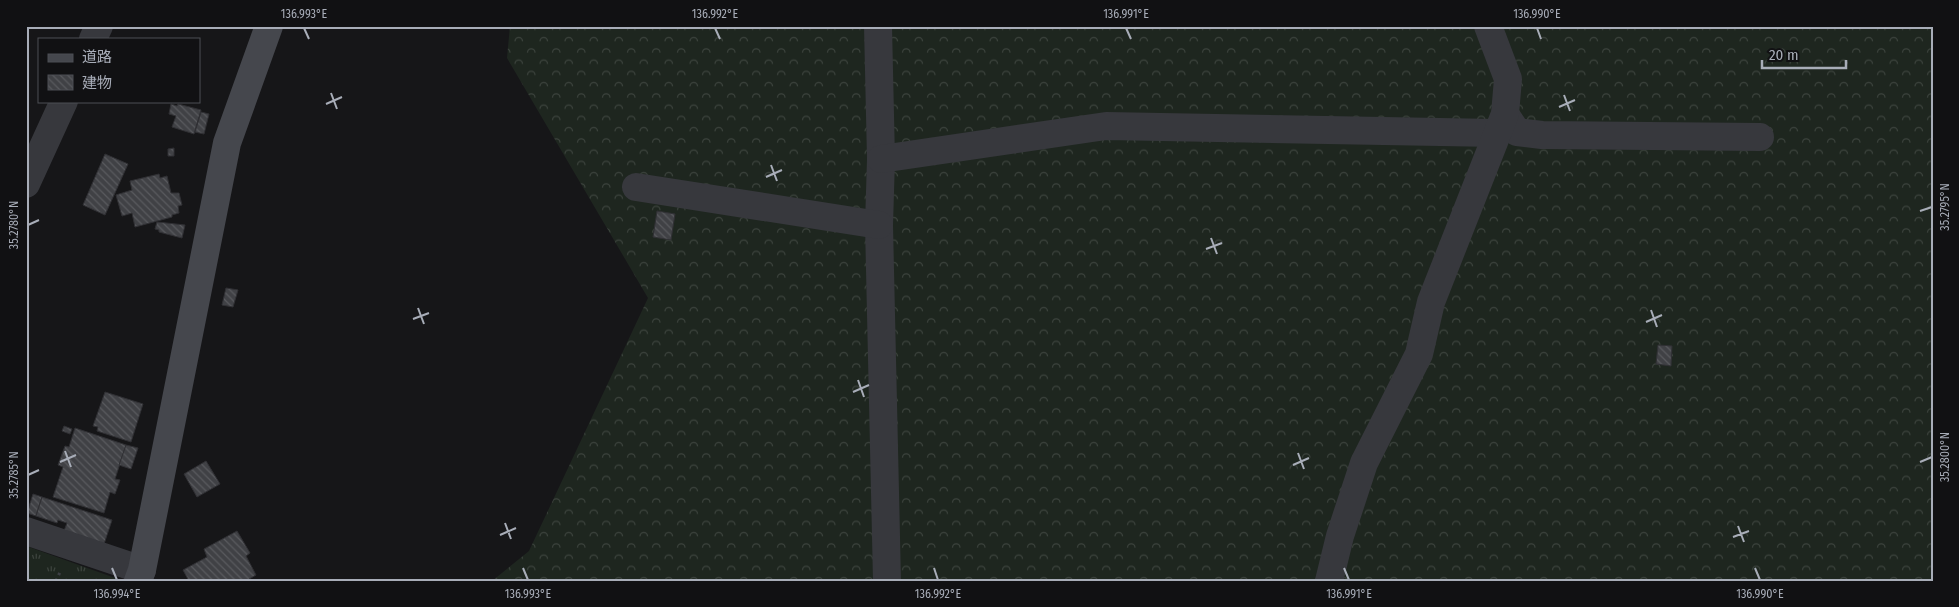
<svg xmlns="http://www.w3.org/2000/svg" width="1959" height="607" font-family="'Fira Sans Condensed','Noto Sans JP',sans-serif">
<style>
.forest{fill:url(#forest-crowns)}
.park{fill:url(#park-tufts)}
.building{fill:url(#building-back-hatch);stroke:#303034}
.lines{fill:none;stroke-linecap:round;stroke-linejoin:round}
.path{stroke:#3d3f44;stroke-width:3;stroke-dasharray:2.5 4;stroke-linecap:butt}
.street{stroke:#37383d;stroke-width:28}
.secondary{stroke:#45474d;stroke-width:28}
.ticks{fill:none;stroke:#a8adb8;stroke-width:2}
.neatline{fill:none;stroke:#a8adb8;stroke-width:2}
.ticks-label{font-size:12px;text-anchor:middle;fill:#a8adb8}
</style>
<defs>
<pattern id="forest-crowns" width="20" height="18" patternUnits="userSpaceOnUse" patternTransform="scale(1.25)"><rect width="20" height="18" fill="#1e261f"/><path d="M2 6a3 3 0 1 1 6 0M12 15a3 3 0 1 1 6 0" fill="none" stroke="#3c433d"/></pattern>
<pattern id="park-tufts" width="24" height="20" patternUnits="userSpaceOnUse" patternTransform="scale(1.25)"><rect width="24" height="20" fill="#1e261f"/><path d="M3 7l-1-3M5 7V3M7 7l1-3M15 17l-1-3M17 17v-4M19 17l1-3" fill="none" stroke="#3c433d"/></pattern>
<pattern id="building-back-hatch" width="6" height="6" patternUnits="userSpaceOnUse" patternTransform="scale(1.25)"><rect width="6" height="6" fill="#404145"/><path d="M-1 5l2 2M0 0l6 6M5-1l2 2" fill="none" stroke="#595a5e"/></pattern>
</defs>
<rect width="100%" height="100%" fill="#161618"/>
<path class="forest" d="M 510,26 L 1933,26 L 1933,581 L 492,581 L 529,551 L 648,298 L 507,58 Z"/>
<path class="park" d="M 26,546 L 115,578 L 115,581 L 26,581 Z"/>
<g class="building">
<path d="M 171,104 L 177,106 L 178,104 L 201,110 L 194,134 L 172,127 L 176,116 L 169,114 Z"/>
<path d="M 201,112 L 209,114 L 204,134 L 195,132 Z"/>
<path d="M 174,148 L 174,156 L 168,156 L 168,149 Z"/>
<path d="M 105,154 L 128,164 L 105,215 L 83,205 Z"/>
<path d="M 159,174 L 160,178 L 167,176 L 171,193 L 179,193 L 182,205 L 178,206 L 179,213 L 172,215 L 172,217 L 135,227 L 132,213 L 122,216 L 116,195 L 132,190 L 130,181 Z"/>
<path d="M 657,211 L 675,214 L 671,240 L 653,237 Z"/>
<path d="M 157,222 L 185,225 L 182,238 L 159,232 L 159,230 L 155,229 Z"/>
<path d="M 226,288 L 238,290 L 233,307 L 222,305 Z"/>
<path d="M 1658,345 L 1672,346 L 1671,366 L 1656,364 Z"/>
<path d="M 105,392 L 143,404 L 131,442 L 97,431 L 98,427 L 93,426 Z"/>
<path d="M 64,426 L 72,429 L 70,434 L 62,431 Z"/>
<path d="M 75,428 L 126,445 L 115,479 L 120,480 L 115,494 L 110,492 L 104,513 L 53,497 L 63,467 L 58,465 L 65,446 L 69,447 Z"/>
<path d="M 126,445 L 138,448 L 131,469 L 119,465 Z"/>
<path d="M 206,461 L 220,484 L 197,497 L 184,474 Z"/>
<path d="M 33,494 L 42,497 L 36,516 L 27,513 Z"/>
<path d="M 42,497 L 112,520 L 104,544 L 64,531 L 67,523 L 58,520 L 57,523 L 36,516 Z"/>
<path d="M 237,531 L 250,553 L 246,556 L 256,575 L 246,581 L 189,581 L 183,570 L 207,557 L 204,549 Z"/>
</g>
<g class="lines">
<path class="path" d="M 56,581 L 60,572"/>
<g class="street">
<path d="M 878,26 L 881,159 L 879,225 L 887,581"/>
<path d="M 93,39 L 99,26"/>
<path d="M 1505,114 L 1517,132 L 1542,135 L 1760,137"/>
<path d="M 881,159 L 1106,126 L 1497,133"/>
<path d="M 26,184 L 64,101"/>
<path d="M 636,187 L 879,225"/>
<path d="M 26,531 L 142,570"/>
<path d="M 1329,581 L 1340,536 L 1364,463 L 1419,354 L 1431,302 L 1505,114 L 1508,79 L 1488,26"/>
</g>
<path class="secondary" d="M 138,581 L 142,570 L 227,143 L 269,26"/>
</g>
<path class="ticks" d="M 304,28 L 309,39M 715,28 L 720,39M 1126,28 L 1131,39M 1537,28 L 1541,39M 331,93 L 337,109M 1564,95 L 1570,111M 326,104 L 342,97M 1559,107 L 1575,100M 771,165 L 777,181M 766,177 L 782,170M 1920,211 L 1932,207M 28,225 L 39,220M 1211,238 L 1217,254M 1206,249 L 1222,243M 418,308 L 424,324M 1651,310 L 1657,327M 413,319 L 429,313M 1646,322 L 1662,315M 858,380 L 864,397M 853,392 L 869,385M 65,451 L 71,467M 1298,453 L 1304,469M 60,462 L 76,455M 1920,462 L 1932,457M 1293,465 L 1309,458M 28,475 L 39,470M 505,523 L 511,539M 1738,526 L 1744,542M 500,535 L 516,528M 1733,537 L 1749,531M 112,568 L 117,580M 523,568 L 528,580M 934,568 L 938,580M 1344,568 L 1349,580M 1755,568 L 1760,580"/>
<rect width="1959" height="607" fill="none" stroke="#111113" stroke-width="55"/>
<rect x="38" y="38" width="162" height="65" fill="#111113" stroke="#4d4f55"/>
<rect x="48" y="54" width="25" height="8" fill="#45474d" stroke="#4d4f55"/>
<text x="82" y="62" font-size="15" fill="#a8adb8">道路</text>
<rect x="48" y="75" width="25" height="15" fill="url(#building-back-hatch)" stroke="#4d4f55"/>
<text x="82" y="88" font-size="15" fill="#a8adb8">建物</text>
<path d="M1762 60v8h84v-8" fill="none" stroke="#a8adb8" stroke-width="2.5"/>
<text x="1769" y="60" font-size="15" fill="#a8adb8" stroke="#111113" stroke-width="4" paint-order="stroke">20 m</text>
<rect x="28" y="28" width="1904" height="552" class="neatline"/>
<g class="ticks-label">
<text x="304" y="18">136.993°E</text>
<text x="715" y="18">136.992°E</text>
<text x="1126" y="18">136.991°E</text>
<text x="1537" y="18">136.990°E</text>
<text transform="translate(1945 207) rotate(-90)" y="4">35.2795°N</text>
<text transform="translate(14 225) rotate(-90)" y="4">35.2780°N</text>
<text transform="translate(1945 457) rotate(-90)" y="4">35.2800°N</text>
<text transform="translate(14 475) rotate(-90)" y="4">35.2785°N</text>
<text x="117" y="598">136.994°E</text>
<text x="528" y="598">136.993°E</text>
<text x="938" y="598">136.992°E</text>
<text x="1349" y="598">136.991°E</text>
<text x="1760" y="598">136.990°E</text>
</g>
</svg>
